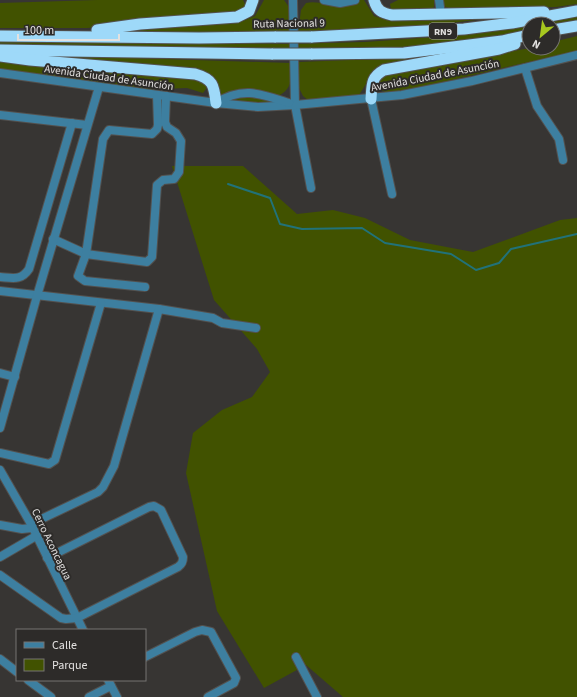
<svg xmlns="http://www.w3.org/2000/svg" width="577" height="697" font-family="'Source Sans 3',sans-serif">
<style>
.green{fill:#415200}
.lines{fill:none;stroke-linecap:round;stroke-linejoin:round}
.stream{stroke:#217279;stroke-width:2}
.minor-casing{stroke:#53514f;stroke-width:10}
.highway-casing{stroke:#53514f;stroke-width:13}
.minor{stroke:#3d7fa0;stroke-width:8}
.highway{stroke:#9ed9f9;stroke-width:11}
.highway-bridge-casing{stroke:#53514f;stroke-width:13;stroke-linecap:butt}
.highway-bridge{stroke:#9ed9f9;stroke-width:11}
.labels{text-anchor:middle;stroke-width:4;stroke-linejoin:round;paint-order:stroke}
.shield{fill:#2d2b29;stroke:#acaaa9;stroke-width:1}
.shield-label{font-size:10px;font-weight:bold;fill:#e3e1e0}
.street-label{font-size:11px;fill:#e3e1e0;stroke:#2d2b29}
</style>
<rect width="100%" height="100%" fill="#373533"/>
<g class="green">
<path d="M 97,0 L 243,0 L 245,4 L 244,11 L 235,15 L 87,28 L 0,28 L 0,3 Z"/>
<path d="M 264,0 L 284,0 L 289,7 L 290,33 L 192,33 L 131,31 L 243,21 L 255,16 Z"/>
<path d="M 360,0 L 364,0 L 374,16 L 384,19 L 493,18 L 400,29 L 298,33 L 301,10 L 306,3 C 318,0 331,7 345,5 C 350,5 355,2 360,0 Z"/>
<path d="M 398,0 L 434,0 L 434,7 L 431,9 L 395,11 L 391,9 L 390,4 Z"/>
<path d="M 440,0 L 577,0 L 577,4 L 556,7 L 450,9 L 442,5 Z"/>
<path d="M 577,16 L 577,23 L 553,28 L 553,24 L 534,24 Z"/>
<path d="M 529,25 L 529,31 L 421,46 L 341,51 L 0,47 L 0,38 L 286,44 L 365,42 L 435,37 Z"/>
<path d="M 577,36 L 577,51 C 516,64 456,80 395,92 L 385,92 L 376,87 L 380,77 L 393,71 L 531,48 L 553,48 L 553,42 Z"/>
<path d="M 498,47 L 373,73 L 359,95 L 315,101 L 308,100 L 303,96 L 299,88 L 299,62 L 400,58 Z"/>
<path d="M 39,55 L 290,63 C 290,77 294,87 280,95 L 222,96 L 213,78 Z"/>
<path d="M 0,61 L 194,77 L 206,85 L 206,89 L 203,93 L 187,88 L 136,90 L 0,69 Z"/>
<path d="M 256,96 L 277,103 L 269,105 L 226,100 L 235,97 Z"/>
<path d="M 172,166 L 243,166 L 297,214 L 333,210 L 365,218 L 410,240 L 473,252 L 560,220 L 577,218 L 577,697 L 343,697 L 306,665 L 264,688 L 217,611 L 186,473 L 193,433 L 222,410 L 252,397 L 270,372 L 257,349 L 214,300 Z"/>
</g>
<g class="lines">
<path class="stream" d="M 228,184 L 270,198 L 280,224 L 302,229 L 362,228 L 385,243 L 451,254 L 476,270 L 499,263 L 511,249 L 577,234"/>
<g class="minor-casing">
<g id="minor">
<path d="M 293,0 L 295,105 L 311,188"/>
<path d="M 324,0 L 340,3 L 355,0"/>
<path d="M 439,0 L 441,14"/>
<path d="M 525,68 L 537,106 L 559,139 L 563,160"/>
<path d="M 0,73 L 216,103 L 258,107 L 295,105 L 402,95 L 472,81 L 577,55"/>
<path d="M 371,99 L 392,194"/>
<path d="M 216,103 C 243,86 261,94 289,103"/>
<path d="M 0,115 L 87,125"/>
<path d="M 53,239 L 86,254 L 147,262 L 152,257 L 157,185 L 163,180 L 174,179 L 179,172 L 181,141 L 176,133 L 167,127 L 165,122 L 166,96"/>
<path d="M 0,277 C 13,278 21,281 29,269 L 72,123"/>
<path d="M 145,287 L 85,281 L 78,276 L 86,254 L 103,139 L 109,130 L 152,134 L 157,129 L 158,125 L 157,95"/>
<path d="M 0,291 L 159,309 L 213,318 L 222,323 L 256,328"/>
<path d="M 0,373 L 15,377"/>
<path d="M 0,428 L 37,296 L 99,87"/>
<path d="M 0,453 L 49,464 L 55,460 L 101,303"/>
<path d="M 0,470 L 31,524 L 83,630"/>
<path d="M 31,524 L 98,492 L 103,487 L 114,466 L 159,309"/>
<path d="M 0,525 L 22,529 L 32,528"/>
<path d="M 0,557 L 36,536"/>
<path d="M 0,575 L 61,618 L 66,619 L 77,618 L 178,567 C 182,564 183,562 183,557 L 161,510 L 154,506 L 149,507 L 47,558"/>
<path d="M 145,657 L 195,632 L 202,630 L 211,632 L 236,678 L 234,683 L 208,697"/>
<path d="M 296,657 L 317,697"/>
<path d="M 0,659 L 17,672"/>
<path d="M 28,680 L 51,697"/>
<path d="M 108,680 L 117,697"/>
<path d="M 89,697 L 111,686"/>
</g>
</g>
<g class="highway-casing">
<g id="highway">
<path d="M 374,0 C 377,11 382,13 392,15 L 544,12"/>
<path d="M 97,30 L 140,24 L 237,17 L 249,11 L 253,0"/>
<path d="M 553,30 L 577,26"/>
<path d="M 0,36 L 199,38 L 276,37"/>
<path d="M 311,37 L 464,29 L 512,23 L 577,11"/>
<path d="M 0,50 L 273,54"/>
<path d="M 311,54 L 404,53 L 502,41 L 529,35"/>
<path d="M 0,56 L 30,60 L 195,74 C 213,79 214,85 216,103"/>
<path d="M 371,99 C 372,85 371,77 384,70 L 499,49 L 515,44"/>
</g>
</g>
<use href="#minor" class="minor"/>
<use href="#highway" class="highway"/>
<g class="highway-bridge-casing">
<g id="highway-bridge">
<path d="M 276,37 L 311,37"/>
<path d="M 273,54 L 311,54"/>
</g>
</g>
<use href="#highway-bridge" class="highway-bridge"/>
</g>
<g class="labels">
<rect class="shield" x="429" y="23" width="28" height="16" rx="3"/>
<g class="shield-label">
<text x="443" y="35">RN9</text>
</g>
<g class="street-label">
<text transform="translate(289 23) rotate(-1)" y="4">Ruta Nacional 9</text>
<text transform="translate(435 75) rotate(-11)" y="4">Avenida Ciudad de Asunción</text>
<text transform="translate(109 77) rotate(8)" y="4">Avenida Ciudad de Asunción</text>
<text transform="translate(52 544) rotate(64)" y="4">Cerro Aconcagua</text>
</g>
</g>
<rect x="16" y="629" width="130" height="52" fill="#2d2b29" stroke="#767472"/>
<rect x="24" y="642" width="20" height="6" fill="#3d7fa0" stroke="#767472"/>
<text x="52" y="649" font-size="12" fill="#e3e1e0">Calle</text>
<rect x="24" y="659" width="20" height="12" fill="#415200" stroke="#767472"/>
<text x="52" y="669" font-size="12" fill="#e3e1e0">Parque</text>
<g transform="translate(541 36) rotate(209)"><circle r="19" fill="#2d2b29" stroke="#767472"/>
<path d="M0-3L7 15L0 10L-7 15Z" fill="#a7c81f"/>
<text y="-6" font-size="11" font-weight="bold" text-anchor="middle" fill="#e3e1e0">N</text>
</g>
<path d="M18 34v6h101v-6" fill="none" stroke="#e3e1e0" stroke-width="2"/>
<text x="24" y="34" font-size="12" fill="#e3e1e0" stroke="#2d2b29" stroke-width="3" paint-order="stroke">100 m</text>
</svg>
